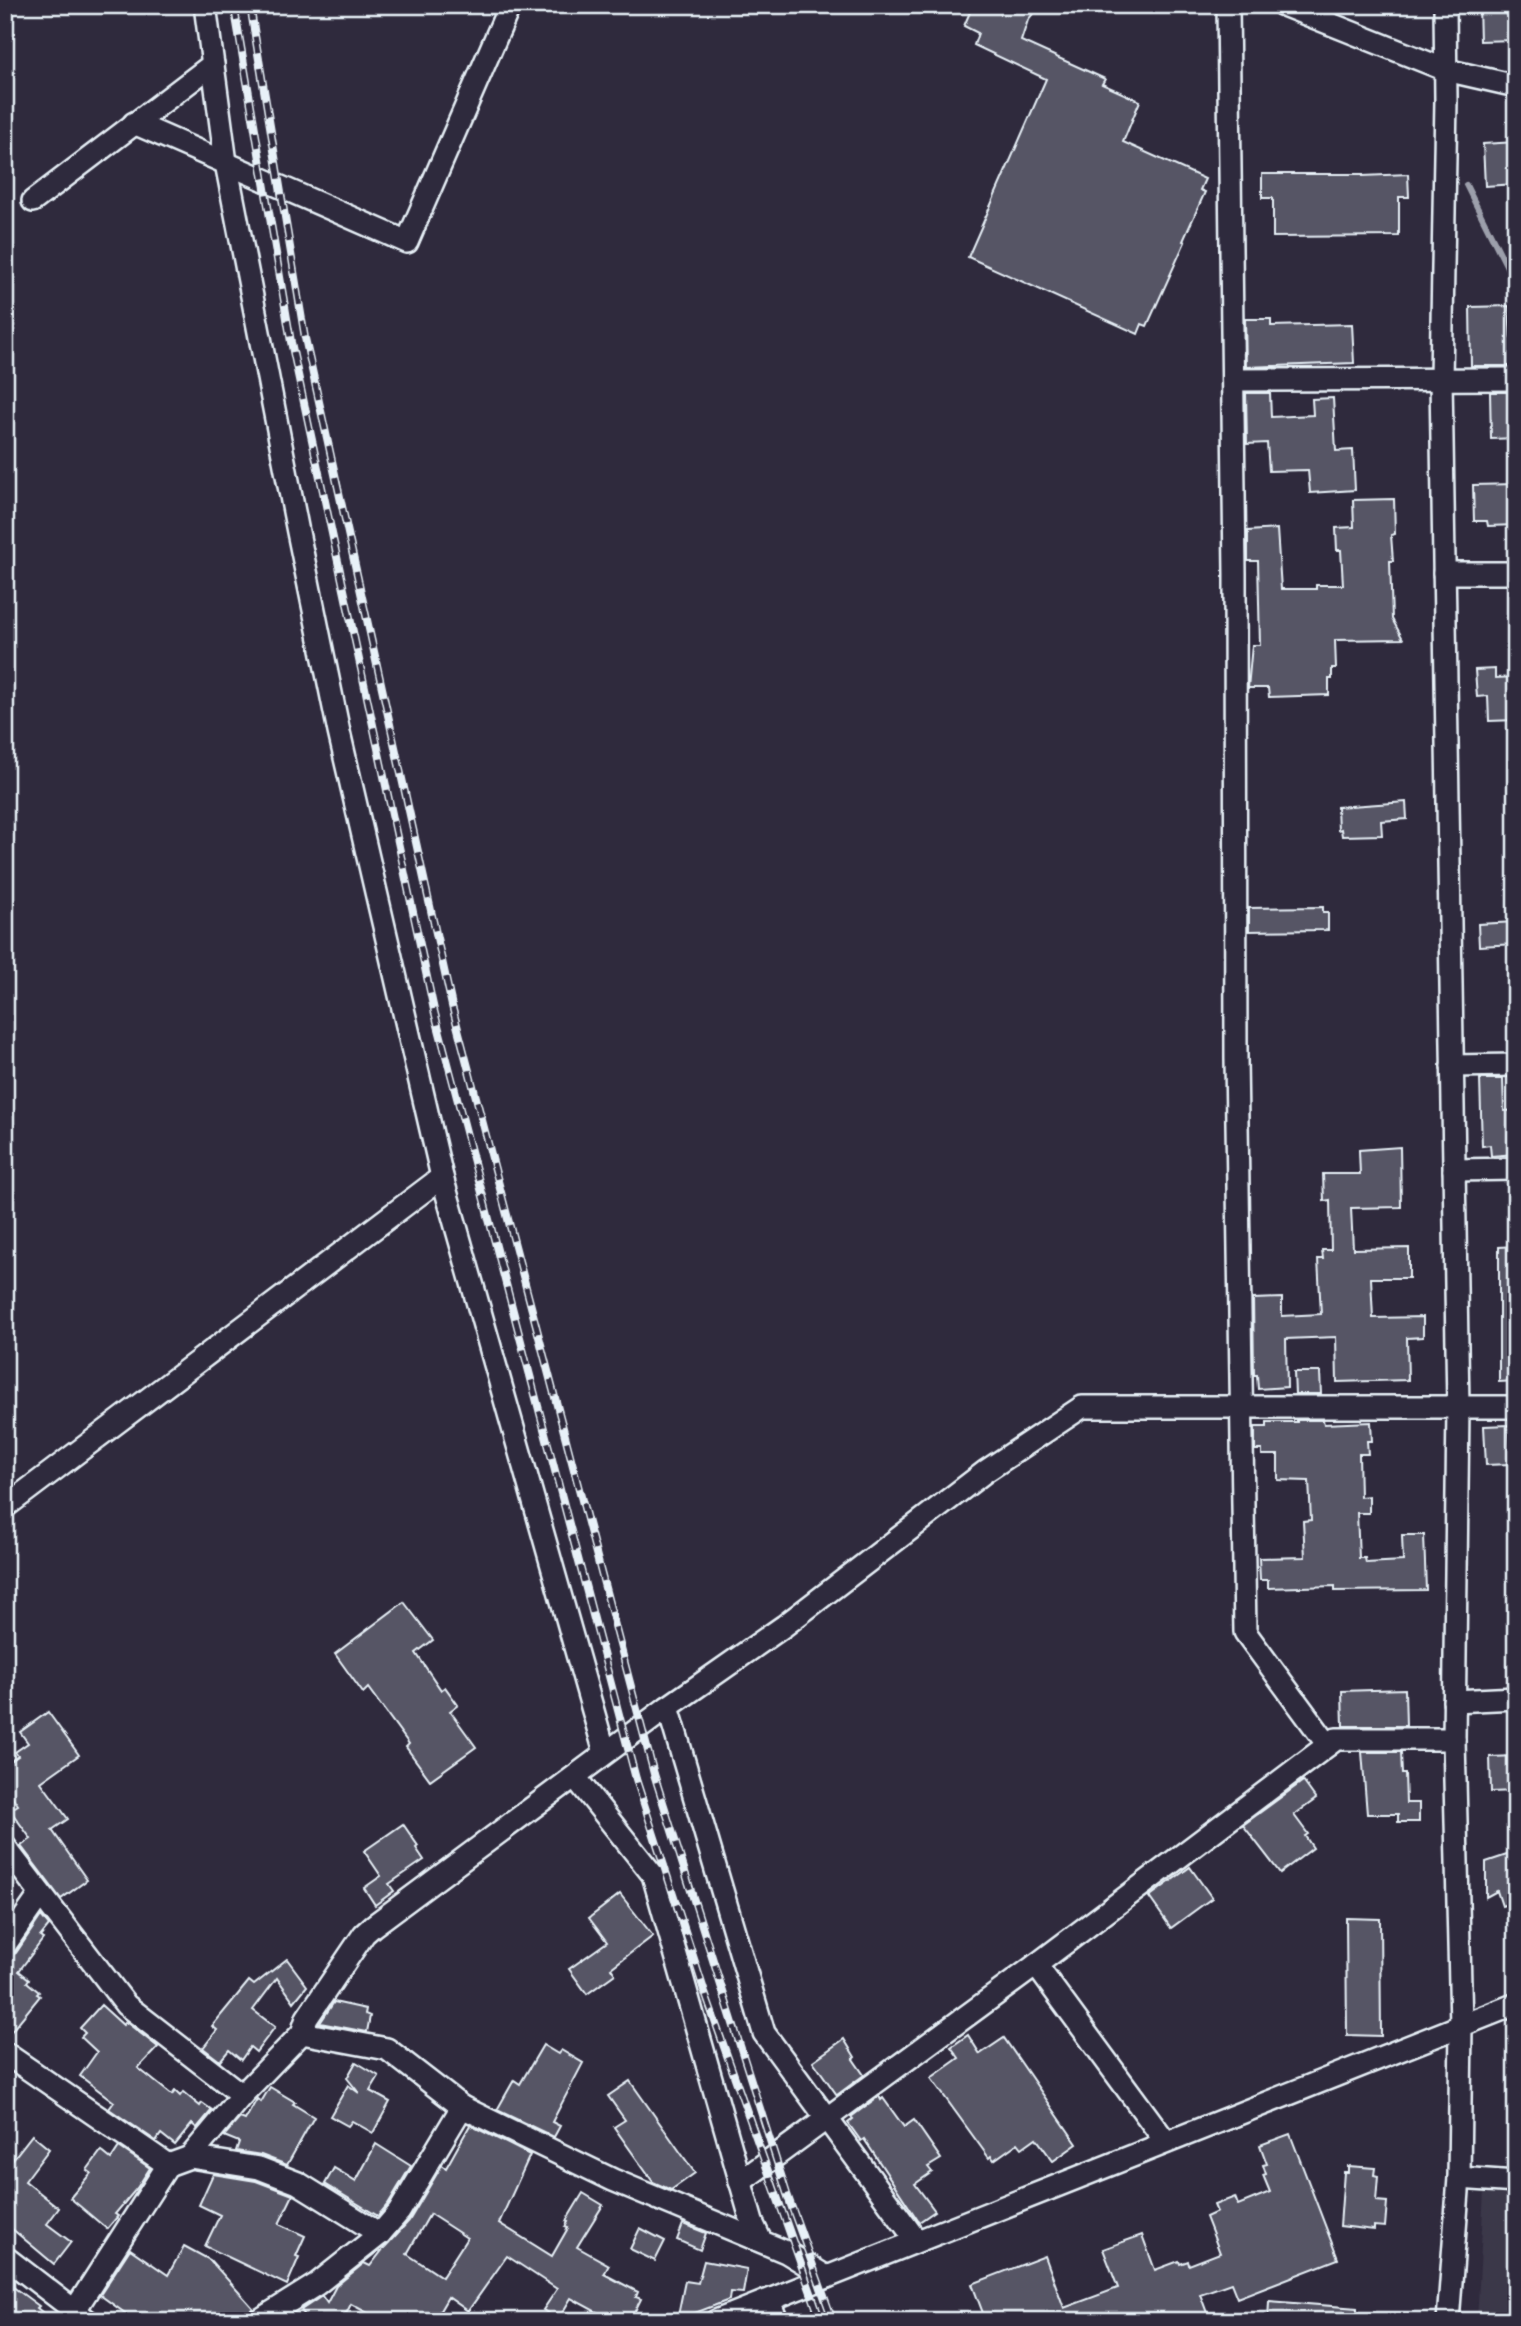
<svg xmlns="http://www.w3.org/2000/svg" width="1521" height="2326" font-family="Itim,sans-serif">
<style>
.built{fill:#3b3749}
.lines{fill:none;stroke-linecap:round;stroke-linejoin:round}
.stream{stroke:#9c9fab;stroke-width:6}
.building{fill:#575565;stroke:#e8f1f8;stroke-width:2;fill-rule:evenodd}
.minor-casing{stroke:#e8f1f8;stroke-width:26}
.minor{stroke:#2f2a3d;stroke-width:21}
.rail-casing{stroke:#e8f1f8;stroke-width:8}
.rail{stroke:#2f2a3d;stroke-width:5;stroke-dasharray:16;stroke-linecap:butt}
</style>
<rect width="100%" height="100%" fill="#2f2a3d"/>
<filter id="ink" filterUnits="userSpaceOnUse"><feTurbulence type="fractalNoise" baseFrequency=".0143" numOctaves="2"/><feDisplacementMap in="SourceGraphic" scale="14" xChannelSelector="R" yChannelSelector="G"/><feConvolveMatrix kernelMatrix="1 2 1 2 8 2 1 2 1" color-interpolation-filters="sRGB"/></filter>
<g filter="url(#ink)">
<path class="built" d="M 1484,2190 L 1516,2192 L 1516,2321 L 1477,2321 Z"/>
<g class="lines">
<path class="stream" d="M 1466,185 L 1516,285"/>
</g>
<g class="building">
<path d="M 973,5 L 1040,5 L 1028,20 L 1021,41 L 1105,79 L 1102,84 L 1140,101 L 1123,142 L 1205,179 L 1200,190 L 1205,192 L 1183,241 L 1185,242 L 1147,326 L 1142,324 L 1138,334 L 968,257 L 1046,79 L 974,45 L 978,33 L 964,26 Z"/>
<path d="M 1479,5 L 1516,5 L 1514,40 L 1480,41 Z"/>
<path d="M 1516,142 L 1516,184 L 1485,186 L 1483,144 Z"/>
<path d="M 1262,174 L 1363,174 L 1363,176 L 1408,174 L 1409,197 L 1399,197 L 1399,236 L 1273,237 L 1273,198 L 1262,198 Z"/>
<path d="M 1509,306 L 1511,338 L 1516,338 L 1516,366 L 1471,366 L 1470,307 Z"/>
<path d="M 1245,319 L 1271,319 L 1271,326 L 1352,324 L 1354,363 L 1246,367 Z"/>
<path d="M 1490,392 L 1516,392 L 1516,438 L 1491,439 Z"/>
<path d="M 1246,393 L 1270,393 L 1271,417 L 1313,415 L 1312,399 L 1333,398 L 1336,451 L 1353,450 L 1355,490 L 1310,493 L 1308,470 L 1269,471 L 1267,443 L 1247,444 Z"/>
<path d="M 1516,484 L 1516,525 L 1488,526 L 1487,521 L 1474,521 L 1473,485 Z"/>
<path d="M 1394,499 L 1395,534 L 1391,535 L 1393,561 L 1390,561 L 1392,619 L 1403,639 L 1335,640 L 1336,668 L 1332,668 L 1332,679 L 1329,679 L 1329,695 L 1269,697 L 1268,688 L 1248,688 L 1252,645 L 1260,645 L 1258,561 L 1248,561 L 1248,531 L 1277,529 L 1281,589 L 1316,589 L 1316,585 L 1343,585 L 1341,550 L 1337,550 L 1336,528 L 1354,527 L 1353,500 Z"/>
<path d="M 1495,669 L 1495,678 L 1516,677 L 1516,720 L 1489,721 L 1488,696 L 1477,697 L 1475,670 Z"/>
<path d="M 1406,802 L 1407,819 L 1381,821 L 1382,835 L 1342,836 L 1341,829 L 1338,830 L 1337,807 Z"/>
<path d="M 1323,907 L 1323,912 L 1328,912 L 1328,930 L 1249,931 L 1249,908 Z"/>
<path d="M 1516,922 L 1516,944 L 1479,946 L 1478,924 Z"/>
<path d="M 1480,1079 L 1503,1079 L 1504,1111 L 1516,1110 L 1516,1154 L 1491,1156 L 1490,1145 L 1482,1146 Z"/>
<path d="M 1400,1147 L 1401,1207 L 1351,1208 L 1353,1249 L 1409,1248 L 1409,1278 L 1371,1278 L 1373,1318 L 1423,1317 L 1423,1337 L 1407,1338 L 1408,1380 L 1337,1382 L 1336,1337 L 1286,1339 L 1287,1387 L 1258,1389 L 1257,1375 L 1254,1375 L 1253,1299 L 1282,1298 L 1282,1316 L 1321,1314 L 1318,1259 L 1323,1259 L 1322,1250 L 1331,1250 L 1330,1200 L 1324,1201 L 1323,1174 L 1360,1174 L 1359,1150 Z"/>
<path d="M 1516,1246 L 1516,1381 L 1499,1382 L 1499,1247 Z"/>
<path d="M 1294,1372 L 1320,1372 L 1321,1394 L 1295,1394 Z"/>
<path d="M 1297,1420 L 1323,1420 L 1324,1424 L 1371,1422 L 1372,1441 L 1367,1441 L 1368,1454 L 1359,1454 L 1360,1497 L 1369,1496 L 1369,1513 L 1357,1513 L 1359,1558 L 1365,1558 L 1366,1563 L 1403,1561 L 1402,1535 L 1424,1535 L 1426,1590 L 1335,1591 L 1335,1586 L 1268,1588 L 1268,1580 L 1260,1580 L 1259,1558 L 1305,1557 L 1303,1521 L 1311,1520 L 1309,1481 L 1278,1480 L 1278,1455 L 1262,1455 L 1262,1450 L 1255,1450 L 1255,1427 L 1267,1427 L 1267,1422 L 1297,1422 Z"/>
<path d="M 1509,1425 L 1511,1464 L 1486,1465 L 1484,1426 Z"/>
<path d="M 404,1602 L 433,1640 L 416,1653 L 441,1690 L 445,1687 L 458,1705 L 450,1711 L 476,1747 L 430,1780 L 406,1747 L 409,1744 L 368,1688 L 363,1693 L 335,1654 Z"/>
<path d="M 1405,1689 L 1406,1726 L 1343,1726 L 1342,1691 Z"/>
<path d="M 48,1712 L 79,1755 L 41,1782 L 68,1819 L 52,1830 L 87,1880 L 61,1899 L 21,1846 L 31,1839 L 10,1810 L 18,1805 L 5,1787 L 5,1765 L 18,1756 L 15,1752 L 28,1743 L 20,1732 Z"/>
<path d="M 1362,1752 L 1401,1752 L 1402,1774 L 1405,1774 L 1406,1803 L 1419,1803 L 1419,1822 L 1398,1822 L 1398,1814 L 1367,1814 Z"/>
<path d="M 1516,1756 L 1515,1791 L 1491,1792 L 1490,1757 Z"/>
<path d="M 1303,1781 L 1316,1799 L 1294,1815 L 1308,1834 L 1305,1836 L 1313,1848 L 1280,1873 L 1243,1825 Z"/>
<path d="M 403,1824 L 418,1846 L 416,1848 L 424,1860 L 389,1884 L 394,1891 L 375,1905 L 364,1888 L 381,1876 L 364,1851 Z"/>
<path d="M 1516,1852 L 1516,1901 L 1502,1906 L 1497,1891 L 1486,1897 L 1486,1862 Z"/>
<path d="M 1190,1867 L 1212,1898 L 1171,1928 L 1149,1897 Z"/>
<path d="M 620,1894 L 653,1936 L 611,1968 L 615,1974 L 587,1994 L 569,1969 L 607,1942 L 589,1918 Z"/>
<path d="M 41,1916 L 49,1926 L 40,1937 L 43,1939 L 19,1971 L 29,1979 L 27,1982 L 39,1992 L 37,1994 L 40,1996 L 5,2039 L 5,1958 L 16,1953 Z"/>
<path d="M 1346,1918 L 1380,1919 L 1381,2036 L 1347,2035 Z"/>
<path d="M 287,1959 L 307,1986 L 294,2002 L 277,1978 L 253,2010 L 275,2027 L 256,2052 L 250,2047 L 241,2060 L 229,2050 L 220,2061 L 203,2048 L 217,2030 L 212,2026 L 249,1981 L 254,1985 Z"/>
<path d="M 334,2002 L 366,2009 L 365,2014 L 370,2016 L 367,2032 L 320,2023 Z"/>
<path d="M 101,2005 L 123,2025 L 126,2022 L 158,2047 L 138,2068 L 172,2095 L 175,2091 L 180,2096 L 183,2092 L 200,2106 L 202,2103 L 212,2110 L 197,2128 L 192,2124 L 175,2145 L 161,2134 L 156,2141 L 109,2109 L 114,2102 L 80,2076 L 97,2052 L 81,2037 L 85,2033 L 80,2028 Z"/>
<path d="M 968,2035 L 980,2054 L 1004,2038 L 1077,2144 L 1053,2161 L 1036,2138 L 1022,2148 L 1018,2143 L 994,2160 L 991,2156 L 989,2158 L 931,2078 L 959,2058 L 951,2047 Z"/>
<path d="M 844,2039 L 855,2057 L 853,2059 L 864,2075 L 837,2095 L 813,2061 Z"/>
<path d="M 543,2045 L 558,2054 L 561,2050 L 583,2063 L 552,2122 L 560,2126 L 554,2137 L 497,2110 L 514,2080 L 520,2084 Z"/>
<path d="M 356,2062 L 379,2076 L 370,2091 L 390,2102 L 373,2133 L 352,2121 L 348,2126 L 330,2116 L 348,2085 L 359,2093 L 347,2078 Z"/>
<path d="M 630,2081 L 695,2173 L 671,2190 L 653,2182 L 614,2127 L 625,2120 L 608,2096 Z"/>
<path d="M 270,2087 L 295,2102 L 293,2104 L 314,2117 L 287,2165 L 261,2155 L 236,2151 L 239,2142 L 224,2136 L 240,2118 L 245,2120 L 257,2099 L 261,2102 Z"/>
<path d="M 879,2096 L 881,2100 L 883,2098 L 904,2127 L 914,2120 L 941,2159 L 928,2167 L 932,2172 L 915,2184 L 935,2211 L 919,2222 L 864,2139 L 861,2141 L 848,2123 L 853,2119 L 851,2117 Z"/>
<path d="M 470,2125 L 530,2155 L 499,2223 L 552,2256 L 568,2228 L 565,2227 L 568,2222 L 566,2221 L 583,2193 L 603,2205 L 577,2247 L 609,2265 L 604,2274 L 638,2292 L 636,2297 L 641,2299 L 630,2321 L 613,2321 L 571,2298 L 558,2320 L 543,2310 L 557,2289 L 507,2256 L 468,2311 L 448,2297 L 434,2321 L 382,2321 L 351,2304 L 347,2312 L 338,2318 L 340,2321 L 309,2321 L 301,2310 L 322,2296 L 327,2303 L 336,2286 L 364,2263 L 370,2266 L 384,2248 L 409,2221 L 442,2165 L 446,2168 ZM 430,2214 L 467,2238 L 442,2277 L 407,2254 Z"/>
<path d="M 1290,2134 L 1338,2259 L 1237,2298 L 1231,2283 L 1200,2294 L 1210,2321 L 986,2321 L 972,2284 L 1045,2256 L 1064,2308 L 1118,2288 L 1103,2249 L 1142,2235 L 1155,2270 L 1179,2261 L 1180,2264 L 1188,2261 L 1189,2265 L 1220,2253 L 1206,2217 L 1217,2212 L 1214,2205 L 1235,2197 L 1238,2205 L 1270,2192 L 1263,2175 L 1266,2174 L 1263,2165 L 1267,2164 L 1260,2145 Z"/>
<path d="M 32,2135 L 49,2149 L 25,2181 L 59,2208 L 47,2224 L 71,2242 L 54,2264 L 5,2223 L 5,2153 L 13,2159 Z"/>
<path d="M 376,2144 L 411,2166 L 388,2204 L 378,2216 L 325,2184 L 334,2168 L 356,2181 Z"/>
<path d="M 119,2147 L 150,2168 L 137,2188 L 115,2214 L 118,2216 L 107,2229 L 70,2198 L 91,2173 L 87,2170 L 101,2151 L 111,2159 Z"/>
<path d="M 1348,2166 L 1375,2168 L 1374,2175 L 1378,2176 L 1376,2201 L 1387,2202 L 1385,2227 L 1374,2226 L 1374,2230 L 1340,2226 L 1344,2172 L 1348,2172 Z"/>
<path d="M 213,2174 L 256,2181 L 293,2195 L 279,2224 L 305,2236 L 296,2256 L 299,2257 L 287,2285 L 205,2246 L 220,2215 L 199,2205 Z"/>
<path d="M 683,2224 L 706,2233 L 700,2250 L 677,2240 Z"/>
<path d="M 640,2228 L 665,2241 L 655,2261 L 630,2249 Z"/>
<path d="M 184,2246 L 210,2260 L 253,2308 L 239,2321 L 136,2321 L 100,2295 L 130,2249 L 168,2275 Z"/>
<path d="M 704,2261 L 747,2269 L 743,2293 L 730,2292 L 729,2300 L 677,2320 L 685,2281 L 698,2283 Z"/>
<path d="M 5,2281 L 39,2306 L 37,2308 L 53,2321 L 5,2321 Z"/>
<path d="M 1269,2301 L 1357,2308 L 1357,2321 L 1268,2321 Z"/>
</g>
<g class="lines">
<g class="minor-casing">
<g id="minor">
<path d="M 205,5 L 226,163 L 298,532 L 339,732 L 442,1177 L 605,1753"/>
<path d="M 1228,5 L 1235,573 L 1236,1059 L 1245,1632 L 1328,1745"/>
<path d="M 1283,5 L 1446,70 L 1516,86"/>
<path d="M 1445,5 L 1446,100 L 1441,379 L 1458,1407 L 1454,1739 L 1461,2026 L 1459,2178 L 1448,2321"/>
<path d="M 134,123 L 407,242 L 510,5"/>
<path d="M 33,201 L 213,64"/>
<path d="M 1233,380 L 1516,379"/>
<path d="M 1444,573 L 1516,573"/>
<path d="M 1452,1066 L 1516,1065"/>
<path d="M 1454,1170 L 1516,1169"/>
<path d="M 5,1507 L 442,1177"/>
<path d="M 1454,1701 L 1516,1698"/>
<path d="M 668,1707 L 764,2033 L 916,2240"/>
<path d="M 575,1777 L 653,1875 L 752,2222 L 761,2241"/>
<path d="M 5,1847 L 126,2005 L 242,2095"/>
<path d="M 5,1945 L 40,1895"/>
<path d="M 1036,1965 L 1166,2142"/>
<path d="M 302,2033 L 387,2049 L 462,2107 L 613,2180 L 786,2252 L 827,2277"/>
<path d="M 5,2053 L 168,2165"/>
<path d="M 190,2157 L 242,2095 L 302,2033 L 307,2018 L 364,1934 L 373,1926 L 668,1707 L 784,1626 L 986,1471 L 1082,1407 L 1516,1407"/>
<path d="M 1459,2178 L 1516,2182"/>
<path d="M 740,2182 L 1036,1965 L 1336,1739 L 1454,1739"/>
<path d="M 5,2257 L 88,2321"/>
<path d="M 769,2301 L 777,2321"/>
<path d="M 75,2310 L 168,2165 L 190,2157 L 259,2168 L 298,2183 L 380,2234"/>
<path d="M 258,2321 L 317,2284 L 380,2234 L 399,2212 L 462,2107"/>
<path d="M 716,2321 L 1516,2004"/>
</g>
</g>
<use href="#minor" class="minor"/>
<g class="rail-casing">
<g id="rail">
<path d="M 234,5 L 291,342 L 434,1010 L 636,1779 L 705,1993 L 821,2321"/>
<path d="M 250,5 L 305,338 L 452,1006 L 654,1774 L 787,2194 L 833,2321"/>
</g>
</g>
<use href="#rail" class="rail"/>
</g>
</g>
<rect width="1521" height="2326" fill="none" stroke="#2f2a3d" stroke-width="28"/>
<rect x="14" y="14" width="1493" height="2298" fill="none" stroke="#e8f1f8" stroke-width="2.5" filter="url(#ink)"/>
</svg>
